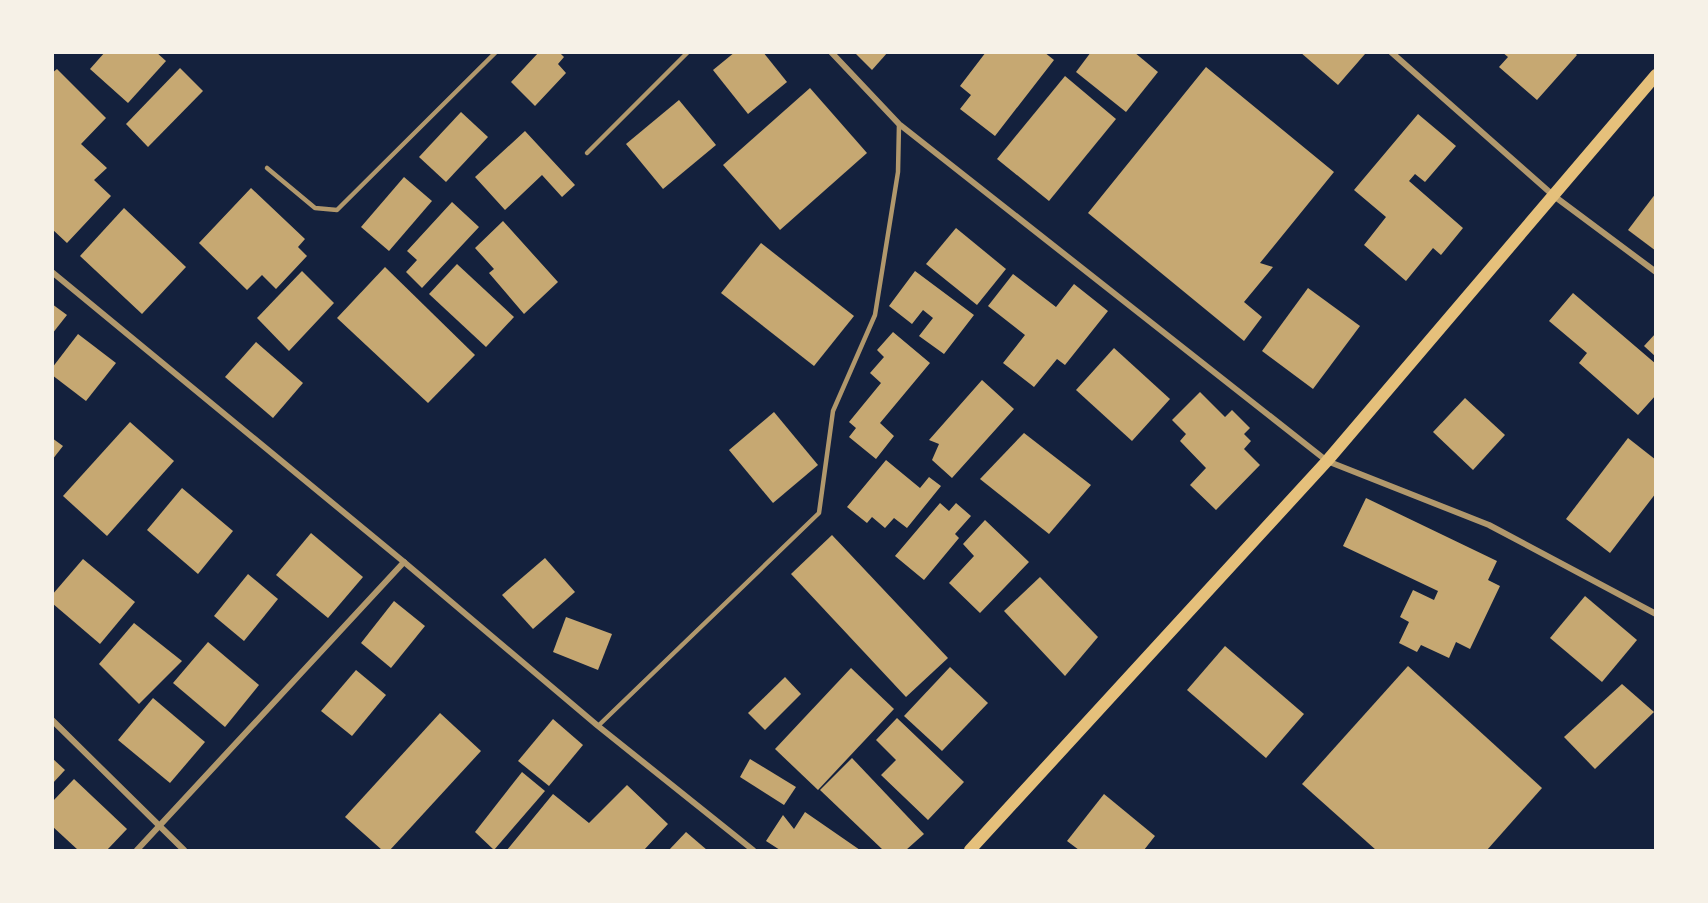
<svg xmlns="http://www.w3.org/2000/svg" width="1708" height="903" font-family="'Golos Text',sans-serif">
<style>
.building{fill:#c6a872}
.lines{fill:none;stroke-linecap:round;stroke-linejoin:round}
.service{stroke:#b1986c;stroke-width:4.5}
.minor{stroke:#b1986c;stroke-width:6}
.secondary{stroke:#e5c07b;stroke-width:12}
</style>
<rect width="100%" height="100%" fill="#14213d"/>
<g class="building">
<path d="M 105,52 L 156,52 L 166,61 L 128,103 L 90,69 Z"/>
<path d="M 539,52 L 559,52 L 564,57 L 558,64 L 566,73 L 535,106 L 511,82 Z"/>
<path d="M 735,52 L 763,52 L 787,82 L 748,114 L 713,70 Z"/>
<path d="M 854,52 L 888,52 L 872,70 Z"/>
<path d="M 986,52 L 1044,52 L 1054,60 L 995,136 L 960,109 L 971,95 L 960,86 Z"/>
<path d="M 1091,52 L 1134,52 L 1158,72 L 1126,112 L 1076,72 Z"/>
<path d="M 1300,52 L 1363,52 L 1365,54 L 1338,85 Z"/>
<path d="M 1502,52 L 1574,52 L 1577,55 L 1537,100 L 1499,67 L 1508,57 Z"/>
<path d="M 1206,67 L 1334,172 L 1260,263 L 1273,267 L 1244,302 L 1262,317 L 1244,341 L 1088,213 Z"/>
<path d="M 180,68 L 203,91 L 148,147 L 126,124 Z"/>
<path d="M 57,69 L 106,118 L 81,144 L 107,168 L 94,180 L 111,196 L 67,243 L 52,229 L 52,73 Z"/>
<path d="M 1065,76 L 1116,119 L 1049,201 L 997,159 Z"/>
<path d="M 810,88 L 867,153 L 780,230 L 723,165 Z"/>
<path d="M 679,100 L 716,145 L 663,189 L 626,144 Z"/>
<path d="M 461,112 L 488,137 L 446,182 L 419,157 Z"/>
<path d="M 1418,114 L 1456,146 L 1425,182 L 1415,174 L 1409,181 L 1463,228 L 1441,255 L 1433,248 L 1406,281 L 1364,245 L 1386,217 L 1354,190 Z"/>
<path d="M 525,131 L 575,185 L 562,197 L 542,175 L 505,210 L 475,177 Z"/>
<path d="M 404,177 L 432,201 L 389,251 L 361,227 Z"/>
<path d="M 251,188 L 305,239 L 298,247 L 307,256 L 276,289 L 262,275 L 247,290 L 199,243 Z"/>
<path d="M 1656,193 L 1656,251 L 1628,230 Z"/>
<path d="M 452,202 L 479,227 L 422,288 L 406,272 L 417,260 L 407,251 Z"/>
<path d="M 124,208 L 186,267 L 142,314 L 80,256 Z"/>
<path d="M 503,221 L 558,282 L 524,314 L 489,273 L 494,269 L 475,248 Z"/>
<path d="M 956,228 L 1006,269 L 977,305 L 926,264 Z"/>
<path d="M 761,243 L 854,316 L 814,366 L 721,293 Z"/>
<path d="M 457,264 L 514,317 L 486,347 L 429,294 Z"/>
<path d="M 385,267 L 475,355 L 428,403 L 337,318 Z"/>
<path d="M 302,271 L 334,303 L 289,351 L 257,318 Z"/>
<path d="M 915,271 L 974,315 L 944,354 L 919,336 L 933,318 L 923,310 L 912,324 L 889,306 Z"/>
<path d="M 1013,274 L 1056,307 L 1074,284 L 1108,311 L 1065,365 L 1057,359 L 1034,387 L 1003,363 L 1025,335 L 988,306 Z"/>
<path d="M 1308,288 L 1360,326 L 1313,389 L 1262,351 Z"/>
<path d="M 1573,293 L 1656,364 L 1656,395 L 1638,415 L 1579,363 L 1587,353 L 1549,321 Z"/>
<path d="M 52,304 L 67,315 L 52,334 Z"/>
<path d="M 893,332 L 930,363 L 880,423 L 894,436 L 876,459 L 849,437 L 856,428 L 849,422 L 881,383 L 870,373 L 884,357 L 877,350 Z"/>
<path d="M 1656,333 L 1656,357 L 1644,346 Z"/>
<path d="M 78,334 L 116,363 L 86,401 L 52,375 L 52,368 Z"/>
<path d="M 256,342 L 303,383 L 273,418 L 225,377 Z"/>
<path d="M 1114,348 L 1170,399 L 1132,441 L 1076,390 Z"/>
<path d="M 982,380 L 1014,409 L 952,478 L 932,460 L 939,444 L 929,440 Z"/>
<path d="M 1200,392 L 1225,417 L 1232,410 L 1250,428 L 1244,434 L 1251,441 L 1244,449 L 1260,465 L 1216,510 L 1190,485 L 1206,468 L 1180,441 L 1186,434 L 1172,420 Z"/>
<path d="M 1465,398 L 1505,435 L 1473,470 L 1433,432 Z"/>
<path d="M 774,412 L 818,465 L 773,503 L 729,450 Z"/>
<path d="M 130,422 L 174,461 L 107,536 L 63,496 Z"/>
<path d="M 1024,433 L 1091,485 L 1049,534 L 980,479 Z"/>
<path d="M 52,438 L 63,446 L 52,460 Z"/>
<path d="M 1628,438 L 1656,460 L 1656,493 L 1610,553 L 1566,519 Z"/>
<path d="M 886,460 L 920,488 L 929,477 L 941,486 L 907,528 L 894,518 L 885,528 L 872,517 L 867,523 L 847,507 Z"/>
<path d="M 182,488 L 233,531 L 198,574 L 147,530 Z"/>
<path d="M 1366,498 L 1497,561 L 1488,580 L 1500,586 L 1470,649 L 1456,642 L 1449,658 L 1421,645 L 1417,652 L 1399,643 L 1409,622 L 1400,617 L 1413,590 L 1434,600 L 1438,591 L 1343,546 Z"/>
<path d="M 940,503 L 949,511 L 956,503 L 971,516 L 955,534 L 959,538 L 924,580 L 895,556 Z"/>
<path d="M 985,520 L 1029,562 L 980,613 L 949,583 L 974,556 L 963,544 Z"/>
<path d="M 311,533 L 363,577 L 328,618 L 276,575 Z"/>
<path d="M 832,535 L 948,658 L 906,697 L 791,574 Z"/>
<path d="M 545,558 L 575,592 L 533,629 L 502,595 Z"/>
<path d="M 83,559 L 135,602 L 100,644 L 52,603 L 52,595 Z"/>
<path d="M 248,574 L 278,599 L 244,641 L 214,616 Z"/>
<path d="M 1040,577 L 1098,637 L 1065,676 L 1004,611 Z"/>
<path d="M 1585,596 L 1637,640 L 1602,682 L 1550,638 Z"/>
<path d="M 394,601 L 425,626 L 391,668 L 361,643 Z"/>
<path d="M 566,617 L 612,634 L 598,670 L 553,652 Z"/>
<path d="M 134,623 L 182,661 L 139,704 L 99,664 Z"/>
<path d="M 208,642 L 259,685 L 225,727 L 173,683 Z"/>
<path d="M 1225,646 L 1304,714 L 1266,758 L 1187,690 Z"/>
<path d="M 1408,666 L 1542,788 L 1487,850 L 1376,850 L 1302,784 Z"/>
<path d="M 950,667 L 988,703 L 942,751 L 904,716 Z"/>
<path d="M 851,668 L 894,709 L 818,790 L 775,749 Z"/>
<path d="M 356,670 L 386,695 L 352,736 L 321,711 Z"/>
<path d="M 785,677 L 801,694 L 765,730 L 748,713 Z"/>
<path d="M 1622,684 L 1654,712 L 1595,769 L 1564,737 Z"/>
<path d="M 153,698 L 205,742 L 170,783 L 118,740 Z"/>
<path d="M 440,713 L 481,751 L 390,850 L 382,850 L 345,817 Z"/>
<path d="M 897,718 L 964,782 L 928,820 L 881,775 L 896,760 L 876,740 Z"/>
<path d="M 553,719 L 583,745 L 549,786 L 518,761 Z"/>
<path d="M 52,758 L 65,770 L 52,784 Z"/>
<path d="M 852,758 L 924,834 L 906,850 L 883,850 L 820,790 Z"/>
<path d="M 750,759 L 796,787 L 784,805 L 740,777 Z"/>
<path d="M 522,772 L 545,791 L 494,850 L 475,832 Z"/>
<path d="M 74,779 L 127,829 L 107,850 L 78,850 L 52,826 L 52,802 Z"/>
<path d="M 627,785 L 668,824 L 644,850 L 507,850 L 553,794 L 589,823 Z"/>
<path d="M 1104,794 L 1155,836 L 1144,850 L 1079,850 L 1067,841 Z"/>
<path d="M 805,812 L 860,850 L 780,850 L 766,841 L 783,815 L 794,829 Z"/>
<path d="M 686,832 L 707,850 L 669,850 Z"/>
</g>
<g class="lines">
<g class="service">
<path d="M 587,153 L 688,52"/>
<path d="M 267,168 L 315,208 L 337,210 L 496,52"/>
<path d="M 598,726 L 819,513 L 833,411 L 875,315 L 898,172 L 899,124"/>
</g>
<g class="minor">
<path d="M 831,52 L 899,124 L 1327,461 L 1489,525 L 1656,614"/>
<path d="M 1391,52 L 1554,196 L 1656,272"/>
<path d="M 52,272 L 404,562 L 598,726 L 753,850"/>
<path d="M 52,720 L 184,850"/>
<path d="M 137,850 L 404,562"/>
</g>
<path class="secondary" d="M 970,850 L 1327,461 L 1656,75"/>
</g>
<rect width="1708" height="903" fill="none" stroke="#f6f1e7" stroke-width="108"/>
</svg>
